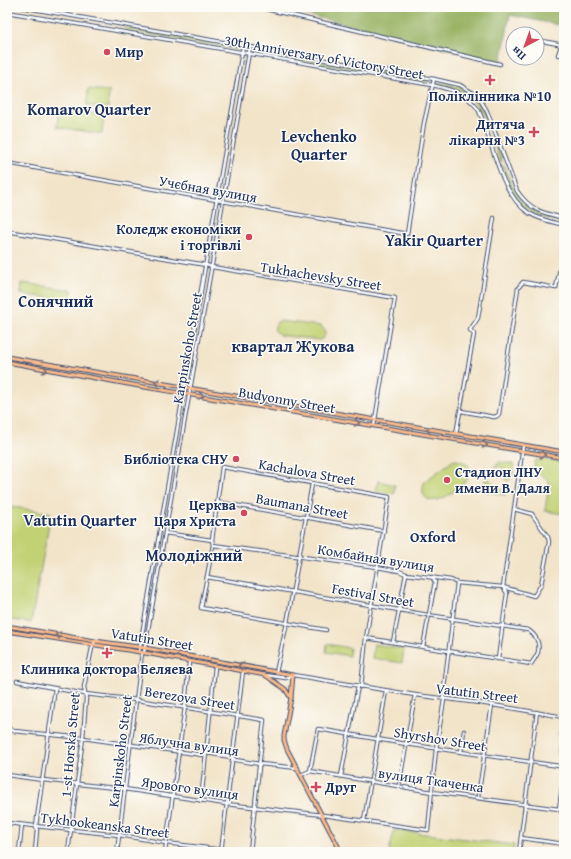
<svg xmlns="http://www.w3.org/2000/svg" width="571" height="859" font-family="'Gentium Book Plus',serif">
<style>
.green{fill:#c2d173;stroke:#6e8068}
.forest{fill:#99b365;stroke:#5a7162}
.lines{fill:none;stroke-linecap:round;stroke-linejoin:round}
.minor-casing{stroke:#3b4a6e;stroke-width:4.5}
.major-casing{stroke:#3b4a6e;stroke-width:5}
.minor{stroke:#fff;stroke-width:2.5}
.major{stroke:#fabb8c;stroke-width:3}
.oneway{stroke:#7f6e73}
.poi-dot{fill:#d1495b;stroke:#fdfcf7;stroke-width:1.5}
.labels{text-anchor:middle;stroke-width:3;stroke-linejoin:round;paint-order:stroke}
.poi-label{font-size:14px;font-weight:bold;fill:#1b2f5e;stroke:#fdfcf7;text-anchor:end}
.street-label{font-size:14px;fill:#1b2f5e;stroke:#fdfcf7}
.neighbourhood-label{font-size:15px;font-weight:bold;fill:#1b2f5e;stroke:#fdfcf7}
.quarter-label{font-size:16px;font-weight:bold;fill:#1b2f5e;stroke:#fdfcf7}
</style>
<rect width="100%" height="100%" fill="#fdfcf7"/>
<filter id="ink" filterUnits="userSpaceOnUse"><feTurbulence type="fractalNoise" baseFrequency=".025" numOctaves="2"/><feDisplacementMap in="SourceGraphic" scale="8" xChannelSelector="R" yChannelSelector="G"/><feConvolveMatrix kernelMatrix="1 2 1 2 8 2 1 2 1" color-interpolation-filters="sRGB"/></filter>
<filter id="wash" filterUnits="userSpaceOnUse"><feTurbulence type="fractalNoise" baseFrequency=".012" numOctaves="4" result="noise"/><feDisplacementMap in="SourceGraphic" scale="16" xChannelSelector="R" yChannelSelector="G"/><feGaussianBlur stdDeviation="0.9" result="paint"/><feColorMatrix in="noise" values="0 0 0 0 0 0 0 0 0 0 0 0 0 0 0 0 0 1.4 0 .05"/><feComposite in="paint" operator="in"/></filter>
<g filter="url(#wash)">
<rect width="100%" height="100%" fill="#f2e4c9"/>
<g class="green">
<path d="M 126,27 L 239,47 L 239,49 L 238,50 L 125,30 Z"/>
<path d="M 253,49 L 430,80 L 430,81 L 429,83 L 252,53 L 251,50 Z"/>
<path d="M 440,82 C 477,88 481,103 493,135 C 496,143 502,153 502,162 L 500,161 C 486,122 485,93 438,84 L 438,83 Z"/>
<path d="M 88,89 L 109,91 L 108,108 L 87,106 Z"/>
<path d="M 59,109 L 104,116 L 102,134 L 57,127 Z"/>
<path d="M 503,165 L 505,166 C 519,204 524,210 564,221 L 564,223 C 537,216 519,211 508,183 C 506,177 503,171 503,165 Z"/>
<path d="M 22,283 L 72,290 L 70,301 L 21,294 Z"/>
<path d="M 280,321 L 321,326 L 325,331 C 325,336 324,339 319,340 L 279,335 L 274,329 L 277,322 Z"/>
<path d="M 540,459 L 564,462 L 564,514 L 545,511 L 549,482 C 545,476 537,474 534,466 L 535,461 Z"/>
<path d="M 454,460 C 465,460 474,467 468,479 C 461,487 435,509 425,497 C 421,492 423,486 425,481 Z"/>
<path d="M 499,462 L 513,464 L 514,467 L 513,475 L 508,481 L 505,479 L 505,471 L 500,466 L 496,467 L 493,469 Z"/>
<path d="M 486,477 L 506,495 L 483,491 Z"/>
<path d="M 378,481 L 395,485 L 394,494 L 376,491 Z"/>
<path d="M 7,506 L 51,513 L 31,623 L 7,619 Z"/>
<path d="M 327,644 L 350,648 L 349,656 L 326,652 Z"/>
<path d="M 374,644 L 404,649 L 402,663 L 372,658 Z"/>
<path d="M 562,721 L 564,721 L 564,764 L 562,755 L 557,755 L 558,746 L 561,738 L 558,735 Z"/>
<path d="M 394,830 L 514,845 L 513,852 L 389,852 Z"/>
</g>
<path class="forest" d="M 275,7 L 564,7 L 564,26 L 510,15 L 501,62 Z"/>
</g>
<g filter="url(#ink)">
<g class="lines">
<g class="minor-casing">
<g id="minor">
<path d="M 21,7 L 434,79 L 460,85 L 473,93 L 481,101 L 487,111 L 517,191 C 530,210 542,213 564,218"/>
<path d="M 257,7 L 500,64"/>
<path d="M 7,12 L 432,85 C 452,90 465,92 478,109 C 493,140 499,194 529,213 C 540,220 552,222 564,225"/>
<path d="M 537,40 L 558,44 L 561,46 L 558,55 L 564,54"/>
<path d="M 7,163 L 407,234 L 424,123 L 434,79"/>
<path d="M 7,231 L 206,265 L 212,267 L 395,298 L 374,426"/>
<path d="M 461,411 L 494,417 L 497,416 L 499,414 L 518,288 L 523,282 L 556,288 L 564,248"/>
<path d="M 456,434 L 474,334 L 470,330 L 478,318 L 494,218"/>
<path d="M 217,502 L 384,531"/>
<path d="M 165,533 L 212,540"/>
<path d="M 213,545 L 377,567 L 399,571 L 406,574 L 451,580 L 457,583 L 503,587 L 534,596 L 541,585 L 549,542 L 548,537 L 532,514 L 514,509"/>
<path d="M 207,577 L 428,615 L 528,630 C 536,635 540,643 538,652 C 537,656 533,661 531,664 L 366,638"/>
<path d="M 326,630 L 201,608 L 213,545 L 212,540 L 222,467 L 389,497 L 366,638 L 361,687"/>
<path d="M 393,642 L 406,574"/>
<path d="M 423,647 L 435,582 L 432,577"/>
<path d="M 139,652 L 243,46"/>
<path d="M 144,653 L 250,47"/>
<path d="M 498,659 L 507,593 L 503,587 L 523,446"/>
<path d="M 276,672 L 287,623 L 312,484"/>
<path d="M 265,675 L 286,678 L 293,675 L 415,695 L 480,703 L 564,717"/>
<path d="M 17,681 L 85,694 L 137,700 L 264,720 L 250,852"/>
<path d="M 7,728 L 14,731 L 83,738 L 203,755 L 206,753 L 232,757 L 235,760 L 260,764 L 298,768"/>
<path d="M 461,752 L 464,731"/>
<path d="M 310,771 L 318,729 L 406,744 L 559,766 L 564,771"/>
<path d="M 7,775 L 43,780 L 124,789 L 226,804 L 323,815 L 428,830 L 436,749 L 444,700 L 443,696 L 457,583"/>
<path d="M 301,775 L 310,771 L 432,792 L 559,809"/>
<path d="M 341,776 L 358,686"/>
<path d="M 399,786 L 415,695"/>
<path d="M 478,797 L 492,705"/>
<path d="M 201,801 L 215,667"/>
<path d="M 559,809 L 564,774"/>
<path d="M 559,809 L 562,813 L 564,818"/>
<path d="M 364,821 L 386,691"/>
<path d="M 7,823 L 119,835 L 166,843 L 231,851 L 249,852"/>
<path d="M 521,838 L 564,844"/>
<path d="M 564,842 L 564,847"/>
<path d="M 19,852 L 22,825"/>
<path d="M 35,852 L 37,830 L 36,826 L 55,688"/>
<path d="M 68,852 L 83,738 L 86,698 L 84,687 L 92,648 L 95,641"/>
<path d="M 117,852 L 142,653"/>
<path d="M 165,852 L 185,707 L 189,662"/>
<path d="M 221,852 L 243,671"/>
<path d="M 519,852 L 537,712"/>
</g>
</g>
<g class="major-casing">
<g id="major">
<path d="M 7,357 L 564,452"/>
<path d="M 7,362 L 139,386 L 564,458"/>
<path d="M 7,626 L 95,641 L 145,648 L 293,675 L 291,698 L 284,736 L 284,740 L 287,749 L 341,852"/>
<path d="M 7,631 L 134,651 L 265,675 L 285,689 L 291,698"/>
</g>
</g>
<use href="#minor" class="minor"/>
<use href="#major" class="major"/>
</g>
<defs><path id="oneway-chevron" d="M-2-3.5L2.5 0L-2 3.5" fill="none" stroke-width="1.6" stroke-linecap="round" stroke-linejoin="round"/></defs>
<g class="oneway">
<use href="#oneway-chevron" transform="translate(45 370) rotate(11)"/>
<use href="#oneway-chevron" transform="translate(157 382) rotate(-171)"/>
<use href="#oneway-chevron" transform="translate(201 396) rotate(9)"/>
<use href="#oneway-chevron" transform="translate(357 423) rotate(10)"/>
<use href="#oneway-chevron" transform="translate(429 430) rotate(-170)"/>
<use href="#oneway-chevron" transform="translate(485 445) rotate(10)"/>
<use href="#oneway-chevron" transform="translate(543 455) rotate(9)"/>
<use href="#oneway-chevron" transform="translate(58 635) rotate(-170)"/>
<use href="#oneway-chevron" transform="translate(241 666) rotate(-169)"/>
</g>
</g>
<g class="poi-dot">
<circle cx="107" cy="52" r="4"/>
<path d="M488 74h4v4h4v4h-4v4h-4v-4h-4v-4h4z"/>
<path d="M532 126h4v4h4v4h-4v4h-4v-4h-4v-4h4z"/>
<circle cx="249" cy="237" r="4"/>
<circle cx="236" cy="459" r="4"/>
<circle cx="447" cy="480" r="4"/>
<circle cx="244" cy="513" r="4"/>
<path d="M105 647h4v4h4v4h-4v4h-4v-4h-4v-4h4z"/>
<path d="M314 781h4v4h4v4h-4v4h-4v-4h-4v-4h4z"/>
</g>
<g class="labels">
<g class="poi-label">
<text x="115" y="57" text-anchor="start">Мир</text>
<text x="490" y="101" text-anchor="middle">Поліклінника №10</text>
<text x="525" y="129">Дитяча<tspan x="525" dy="16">лікарня №3</tspan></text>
<text x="241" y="234">Коледж економіки<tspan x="241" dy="16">і торгівлі</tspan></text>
<text x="228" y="464">Библіотека СНУ</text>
<text x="455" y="477" text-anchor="start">Стадион ЛНУ<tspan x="455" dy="16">имени В. Даля</tspan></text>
<text x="236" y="510">Церква<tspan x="236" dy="16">Царя Христа</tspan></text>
<text x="107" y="674" text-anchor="middle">Клиника доктора Беляева</text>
<text x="325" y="792" text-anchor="start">Друг</text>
</g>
<g class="street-label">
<text transform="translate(324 57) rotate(10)" y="5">30th Anniversary of Victory Street</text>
<text transform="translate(208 189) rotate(10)" y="5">Учєбная вулиця</text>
<text transform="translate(321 276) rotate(9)" y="5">Tukhachevsky Street</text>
<text transform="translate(187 348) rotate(-80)" y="5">Karpinskoho Street</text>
<text transform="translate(287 400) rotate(10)" y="5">Budyonny Street</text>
<text transform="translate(307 472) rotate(10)" y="5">Kachalova Street</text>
<text transform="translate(302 506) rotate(10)" y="5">Baumana Street</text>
<text transform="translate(376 558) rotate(9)" y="5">Комбайная вулиця</text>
<text transform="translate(373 595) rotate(10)" y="5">Festival Street</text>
<text transform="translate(152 639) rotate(9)" y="5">Vatutin Street</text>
<text transform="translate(477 693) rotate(7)" y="5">Vatutin Street</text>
<text transform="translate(190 698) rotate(9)" y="5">Berezova Street</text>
<text transform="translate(440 739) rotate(9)" y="5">Shyrshov Street</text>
<text transform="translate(189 744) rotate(8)" y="5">Яблучна вулиця</text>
<text transform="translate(70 745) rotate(-85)" y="5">1-st Horska Street</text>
<text transform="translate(120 751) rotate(-83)" y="5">Karpinskoho Street</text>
<text transform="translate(431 780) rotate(8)" y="5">вулиця Ткаченка</text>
<text transform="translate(190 788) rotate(8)" y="5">Ярового вулиця</text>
<text transform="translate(105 825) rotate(7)" y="5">Tykhookeanska Street</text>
</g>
<g class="neighbourhood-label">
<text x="433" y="542">Oxford</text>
</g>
<g class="quarter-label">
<text x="89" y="115">Komarov Quarter</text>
<text x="319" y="142">Levchenko<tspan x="319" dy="18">Quarter</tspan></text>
<text x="434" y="246">Yakir Quarter</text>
<text x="56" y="307">Сонячний</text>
<text x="293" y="352">квартал Жукова</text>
<text x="80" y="526">Vatutin Quarter</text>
<text x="194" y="561">Молодіжний</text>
</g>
</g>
<rect width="571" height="859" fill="none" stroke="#fdfcf7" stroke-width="24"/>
<g transform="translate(525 46) rotate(221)"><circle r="19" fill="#fdfcf7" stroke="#a3aaba"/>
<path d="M0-3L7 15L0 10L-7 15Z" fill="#d1495b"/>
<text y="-6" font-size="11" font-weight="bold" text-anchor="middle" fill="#1b2f5e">Пн</text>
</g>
</svg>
